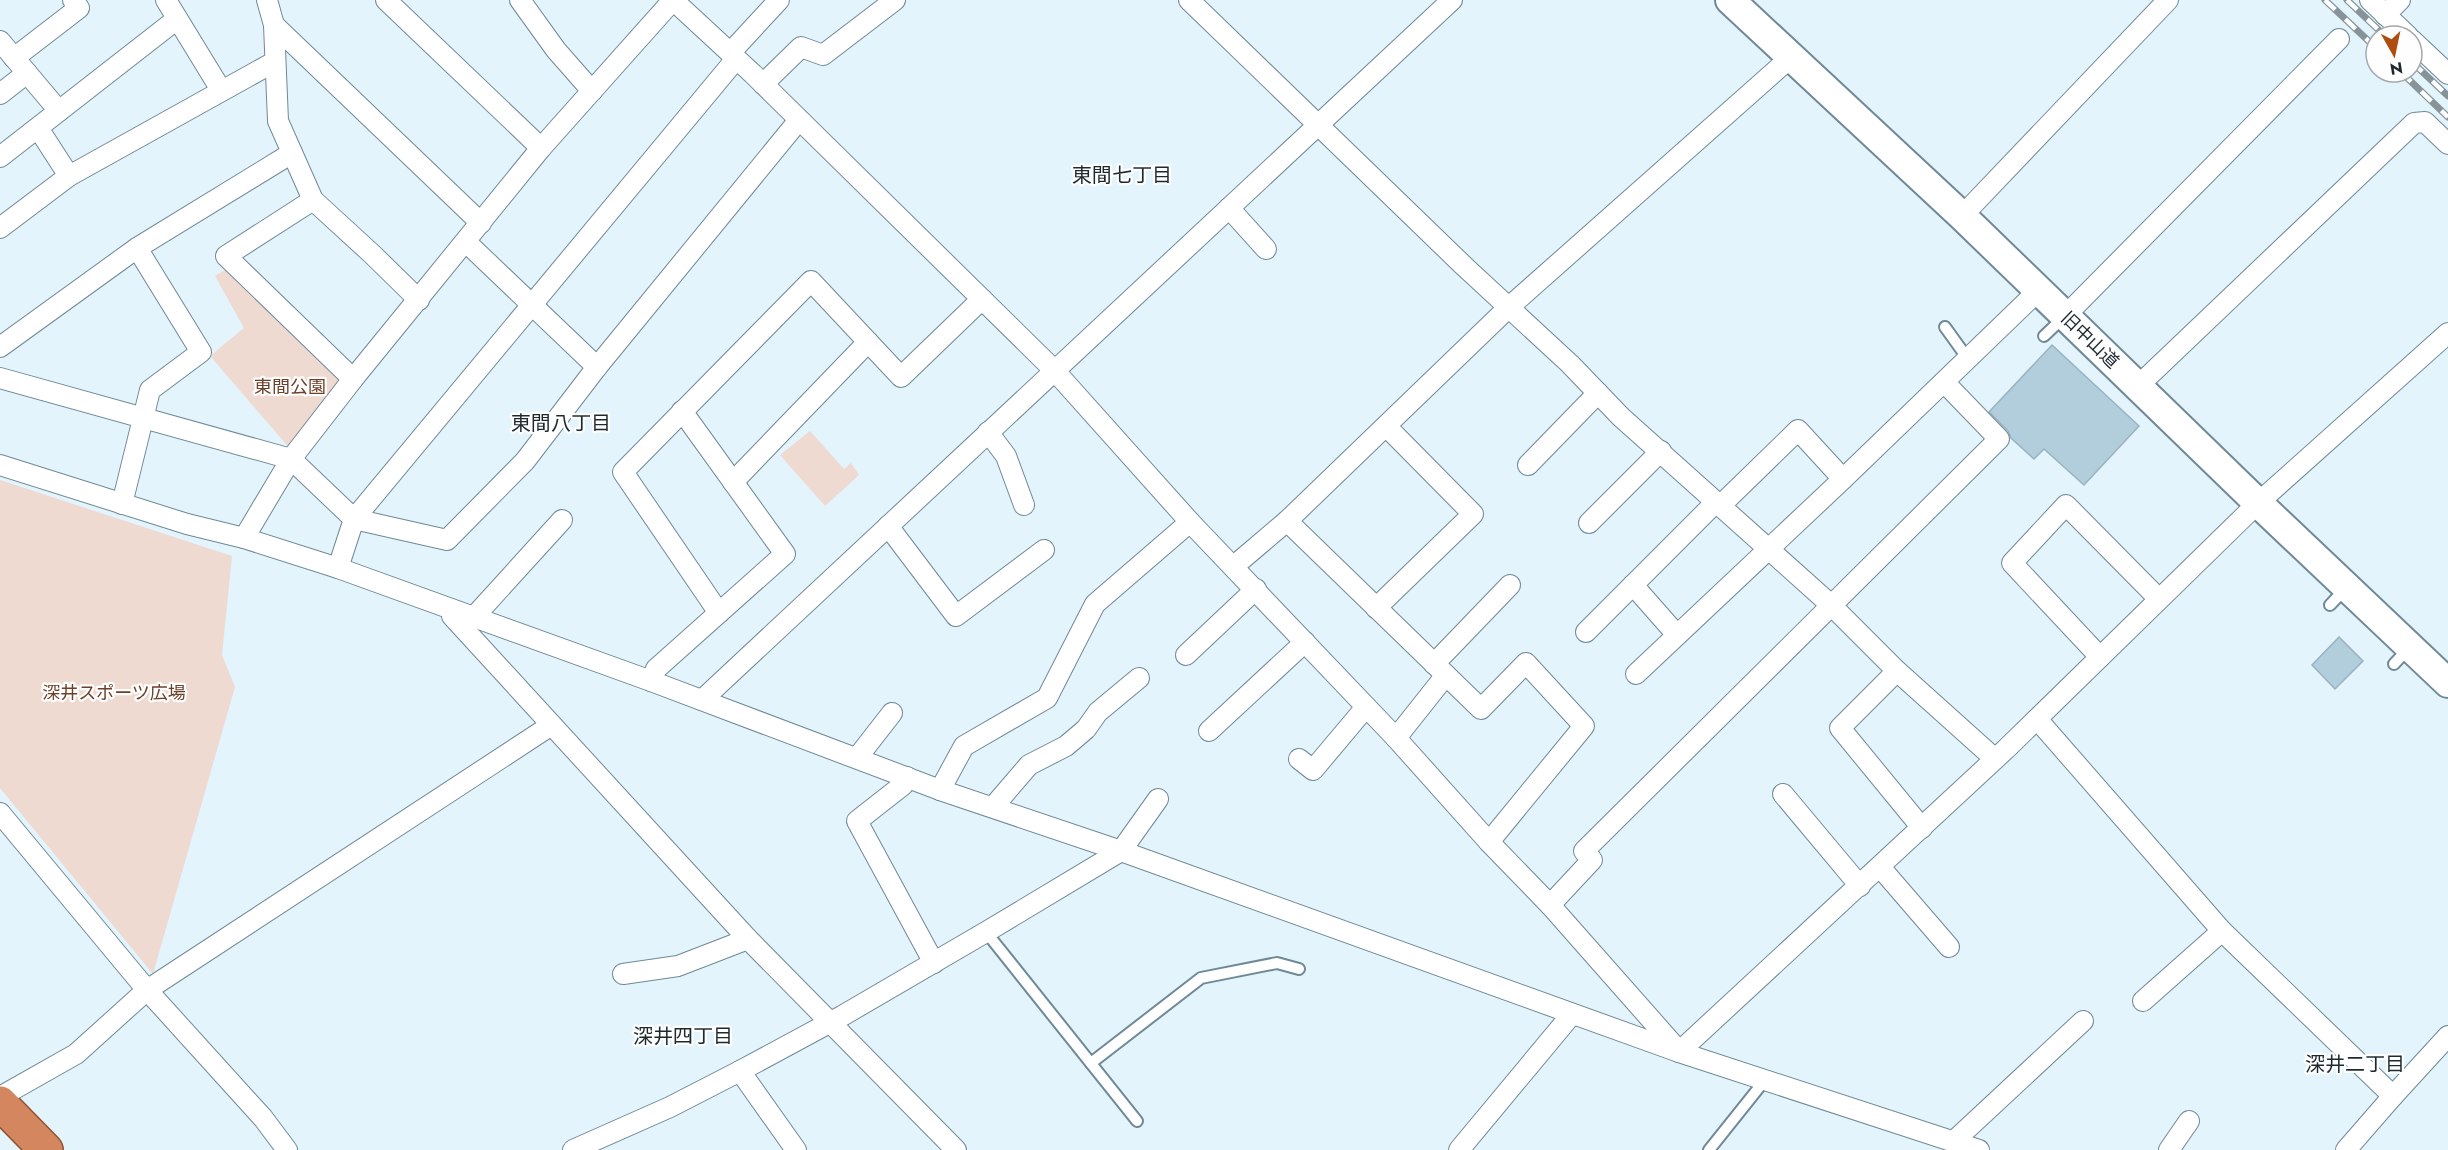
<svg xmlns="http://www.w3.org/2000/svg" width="2448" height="1150" font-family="Jost,'Noto Sans JP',sans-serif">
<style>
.green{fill:#eedad1}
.building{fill:#b2cedc;stroke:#97b3c0;stroke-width:1.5}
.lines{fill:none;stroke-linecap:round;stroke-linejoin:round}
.service-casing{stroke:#6f8996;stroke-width:14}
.minor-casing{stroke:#6f8996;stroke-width:22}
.secondary-casing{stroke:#6f8996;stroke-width:32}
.trunk-casing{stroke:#8e5333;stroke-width:36}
.service{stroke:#fff;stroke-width:10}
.minor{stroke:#fff;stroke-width:20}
.secondary{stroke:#fff;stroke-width:28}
.trunk{stroke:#d4875e;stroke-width:33}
.rail-casing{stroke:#86949a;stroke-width:7}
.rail{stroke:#fefefe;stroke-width:4.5;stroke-dasharray:14;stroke-linecap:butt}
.labels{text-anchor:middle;stroke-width:4.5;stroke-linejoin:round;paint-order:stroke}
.street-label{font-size:18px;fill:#1e292e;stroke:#fefefe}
.park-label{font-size:18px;fill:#6d402a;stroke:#fefefe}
.neighbourhood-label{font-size:20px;fill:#1e292e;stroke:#fefefe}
</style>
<rect width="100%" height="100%" fill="#e3f4fc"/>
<g class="green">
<path d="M 228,268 L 344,383 L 292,451 L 210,356 L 244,328 L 215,276 Z"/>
<path d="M 810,431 L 844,469 L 851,463 L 859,475 L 825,506 L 780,455 Z"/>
<path d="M 0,480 L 232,556 L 222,655 L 235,687 L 153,974 L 0,788 Z"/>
</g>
<g class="building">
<path d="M 2052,345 L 2139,426 L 2084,485 L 2044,449 L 2034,459 L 2011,438 L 2008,431 L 1989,412 Z"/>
<path d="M 2339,637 L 2363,661 L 2335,689 L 2312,665 Z"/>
</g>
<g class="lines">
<g class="service-casing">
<g id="service">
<path d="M 1945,327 L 1968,359"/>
<path d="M 2044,336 L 2065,316"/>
<path d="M 2330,605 L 2347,587"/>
<path d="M 2394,664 L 2408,649"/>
<path d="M 986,932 L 1137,1121"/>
<path d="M 1091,1063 L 1201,978 L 1277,963 L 1299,969"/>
<path d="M 1709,1150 L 1765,1080"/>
</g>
</g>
<g class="minor-casing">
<g id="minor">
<path d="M 166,0 L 221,90"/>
<path d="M 267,0 L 274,25 L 278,121 L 313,200 L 372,254 L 419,300"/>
<path d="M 386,0 L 541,148"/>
<path d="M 520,0 L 556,50 L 592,91"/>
<path d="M 673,0 L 753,74 L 1054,370 L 1190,522 L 1396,738 L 1489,842 L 1550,905 L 1678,1050"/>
<path d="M 1189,0 L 1465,267 L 1570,364 L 1621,417 L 1831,605 L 1897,671 L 1995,759"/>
<path d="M 2370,0 L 2408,36"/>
<path d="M 2385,15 L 2400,0"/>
<path d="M 274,25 L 481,223"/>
<path d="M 2412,40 L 2448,74"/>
<path d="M 0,41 L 27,73 L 0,94"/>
<path d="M 730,53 L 779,0"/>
<path d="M 14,58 L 79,8 L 73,0"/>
<path d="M 27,73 L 59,111"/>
<path d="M 763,84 L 801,47 L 823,55 L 895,0"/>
<path d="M 38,128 L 69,176"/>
<path d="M 0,157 L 177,19"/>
<path d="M 313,200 L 226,256 L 353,379"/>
<path d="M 1229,208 L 1266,249"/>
<path d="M 1962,216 L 2168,0"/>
<path d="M 0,228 L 69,176 L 274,62"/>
<path d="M 466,242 L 597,367"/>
<path d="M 2065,316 L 2339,39"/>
<path d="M 0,347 L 137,248 L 292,153"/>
<path d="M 0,378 L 291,459 L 354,519 L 447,540 L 525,461 L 597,367 L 799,120"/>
<path d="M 2138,386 L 2414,123 L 2425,122 L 2448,144"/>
<path d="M 988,432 L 1006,456 L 1024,505"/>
<path d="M 0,465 L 187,524 L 244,538 L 338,568 L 651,681 L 940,790 L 1121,851 L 1679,1052 L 1979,1150"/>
<path d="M 1528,465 L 1598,393"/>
<path d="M 733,482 L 868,342"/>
<path d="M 122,504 L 150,390 L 201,352 L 137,248"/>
<path d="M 1720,506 L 1798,430 L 1843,479"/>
<path d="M 1287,521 L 1481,709 L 1526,663 L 1584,726 L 1489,842"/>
<path d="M 1589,523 L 1661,451"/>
<path d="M 888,526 L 956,616 L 1044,550"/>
<path d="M 244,538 L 291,459 L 353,379 L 541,148 L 673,0"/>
<path d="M 1234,566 L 1287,521 L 1508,308 L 1790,58"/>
<path d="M 338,568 L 354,519 L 736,59"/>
<path d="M 1633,585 L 1677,635"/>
<path d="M 1376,608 L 1473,514 L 1386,426"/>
<path d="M 451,609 L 452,616 L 748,939 L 956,1150"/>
<path d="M 719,613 L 623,472 L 811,281 L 901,377 L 982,299"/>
<path d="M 473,618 L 562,520"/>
<path d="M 1586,632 L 1716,502"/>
<path d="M 1186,655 L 1256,589"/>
<path d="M 2100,657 L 2012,563 L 2066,505 L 2159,599"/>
<path d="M 1434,664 L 1510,585"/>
<path d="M 1897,671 L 1840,728 L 1922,828"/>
<path d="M 1636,674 L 1843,479 L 2039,290"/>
<path d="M 651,681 L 656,669 L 785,554 L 682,411"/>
<path d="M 702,700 L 1452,0"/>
<path d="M 2037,719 L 2222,931 L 2393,1096 L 2346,1150"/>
<path d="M 1209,731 L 1305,642"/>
<path d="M 1396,738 L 1446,675"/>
<path d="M 857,758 L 892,713"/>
<path d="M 1299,759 L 1313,770 L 1366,707"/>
<path d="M 907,777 L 903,785 L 857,821 L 934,963"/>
<path d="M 940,790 L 964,746 L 1047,698 L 1095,604 L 1190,522"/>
<path d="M 1783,794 L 1860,886"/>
<path d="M 993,807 L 1029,765 L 1066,746 L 1086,729 L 1098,712 L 1139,678"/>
<path d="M 0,813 L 147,990 L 263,1118 L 287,1150"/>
<path d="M 1880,867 L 1949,947"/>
<path d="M 1550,905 L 1592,860 L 1584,851 L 1999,439 L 1944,382"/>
<path d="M 623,974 L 678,966 L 748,939"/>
<path d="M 2143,1001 L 2222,931"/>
<path d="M 1679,1052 L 2006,749 L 2258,503 L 2448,333"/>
<path d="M 740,1071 L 796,1150"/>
<path d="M 2393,1096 L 2448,1036"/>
<path d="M 0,1097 L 76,1054 L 147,990 L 550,726"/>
<path d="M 1954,1141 L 2083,1021"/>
<path d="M 573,1150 L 670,1107 L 740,1071 L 842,1016 L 986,932 L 1121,851 L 1158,799"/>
<path d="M 1459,1150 L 1572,1014"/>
<path d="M 2169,1150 L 2189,1121"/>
</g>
</g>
<g class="secondary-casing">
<path id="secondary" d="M 1730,0 L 1962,216 L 2258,503 L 2448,683"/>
</g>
<g class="trunk-casing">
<path id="trunk" d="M 0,1103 L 46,1150"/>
</g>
<use href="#service" class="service"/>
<use href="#minor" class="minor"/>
<use href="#secondary" class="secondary"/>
<use href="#trunk" class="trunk"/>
<g class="rail-casing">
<g id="rail">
<path d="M 2325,0 L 2376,48"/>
<path d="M 2347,0 L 2385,36"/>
<path d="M 2412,62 L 2448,96"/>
<path d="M 2401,72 L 2448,117"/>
</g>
</g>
<use href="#rail" class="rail"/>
</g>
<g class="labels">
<g class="street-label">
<text transform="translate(2090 340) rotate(44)" y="6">旧中山道</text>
</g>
<g class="park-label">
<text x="290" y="393">東間公園</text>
<text x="114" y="699">深井スポーツ広場</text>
</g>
<g class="neighbourhood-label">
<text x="1122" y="182">東間七丁目</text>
<text x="561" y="430">東間八丁目</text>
<text x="683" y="1043">深井四丁目</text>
<text x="2355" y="1071">深井二丁目</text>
</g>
</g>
<g transform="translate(2394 54) rotate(171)"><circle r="28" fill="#fefefe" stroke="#a4a9ab" stroke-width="1.5"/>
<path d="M0-4.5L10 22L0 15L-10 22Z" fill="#af4d0e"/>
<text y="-9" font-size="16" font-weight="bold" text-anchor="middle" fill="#1e292e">N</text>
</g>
</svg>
